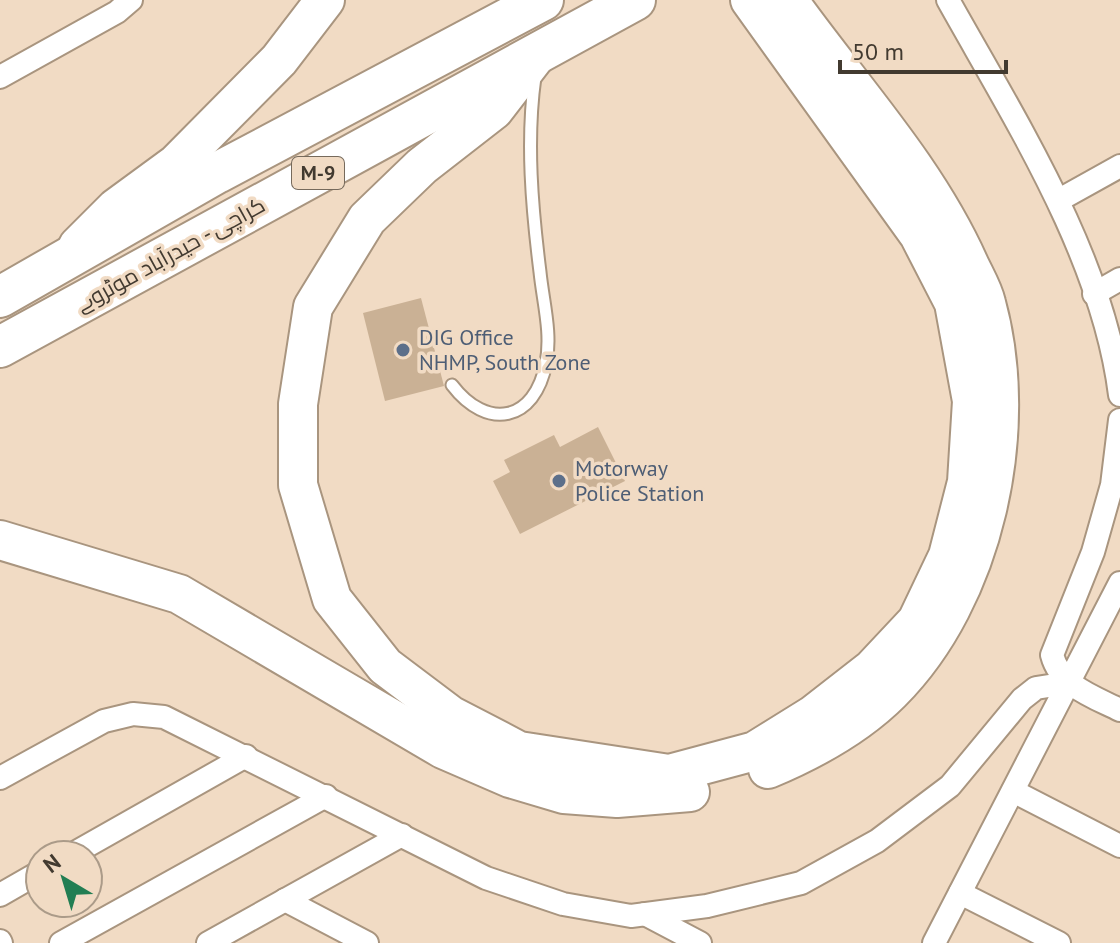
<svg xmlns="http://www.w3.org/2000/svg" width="1120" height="943" font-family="'PT Sans',Cairo,sans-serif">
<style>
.building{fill:#cab195}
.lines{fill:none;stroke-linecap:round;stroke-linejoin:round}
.service-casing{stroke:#a9957f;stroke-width:15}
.minor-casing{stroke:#a9957f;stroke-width:26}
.trunk-casing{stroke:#a9957f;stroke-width:42}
.motorway-casing{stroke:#a9957f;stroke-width:44}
.service{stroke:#fff;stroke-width:11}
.minor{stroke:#fff;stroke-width:22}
.trunk{stroke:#fff;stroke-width:38}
.motorway{stroke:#fff;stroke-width:40}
.service-dot{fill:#5c6f8a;stroke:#f1dbc4;stroke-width:3}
.labels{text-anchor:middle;stroke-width:7;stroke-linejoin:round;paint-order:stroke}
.shield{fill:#f1dbc4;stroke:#766a5c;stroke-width:2}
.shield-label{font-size:20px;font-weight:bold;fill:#423a30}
.street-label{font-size:22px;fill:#423a30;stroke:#f1dbc4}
.service-label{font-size:22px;fill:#4e5e75;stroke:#f1dbc4;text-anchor:start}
</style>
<rect width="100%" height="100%" fill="#f1dbc4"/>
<g class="building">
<path d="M 421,298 L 444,386 L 385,401 L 363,313 Z"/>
<path d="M 598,427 L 625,481 L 520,534 L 493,481 L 510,472 L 504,460 L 554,435 L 560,447 Z"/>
</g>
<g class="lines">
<g class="service-casing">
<path id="service" d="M 452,385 C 487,431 535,422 546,363 C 552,333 543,302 540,272 C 532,208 526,141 535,77"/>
</g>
<g class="minor-casing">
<g id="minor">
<path d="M 948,0 C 1015,120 1103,257 1120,395"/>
<path d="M 0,77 L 117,12 L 131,0"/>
<path d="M 1059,200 L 1120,166"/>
<path d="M 1094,294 L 1120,279"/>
<path d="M 1120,420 L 1112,485 L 1093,552 L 1052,655 C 1060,686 1094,697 1120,710"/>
<path d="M 0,778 L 104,721 L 133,714 L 164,717 L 486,878 L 563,904 L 631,916 L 707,906 L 801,883 L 877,841 L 950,786 L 1022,699 L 1036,688 L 1068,683"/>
<path d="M 1013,791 L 1120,846"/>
<path d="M 71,855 L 246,756"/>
<path d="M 960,893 L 1059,943"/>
<path d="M 0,895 L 40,872"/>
<path d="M 285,900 L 367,943"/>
<path d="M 645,914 L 700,943"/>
<path d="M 0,941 L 1,943"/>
<path d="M 61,943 L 326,796"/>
<path d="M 208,943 L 402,835"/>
<path d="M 934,943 L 1120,583"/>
</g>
</g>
<g class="trunk-casing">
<g id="trunk">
<path d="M 538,53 L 494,110 L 422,166 L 367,219 L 313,307 L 298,404 L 298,485 L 332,599 L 385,666 L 450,715 L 519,751 L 669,774 L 755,751 L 813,715 L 872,669 L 917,621 L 948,556 L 967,482 L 972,401 L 954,303 L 919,235 L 750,0"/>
<path d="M 78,246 L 116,208 L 176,164 L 279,60 L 325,0"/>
<path d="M 0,540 L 179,594 L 443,749 L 510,778 L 564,794 L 617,798 L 690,792"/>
<path d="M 768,769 C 811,751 858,725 891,692 C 985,598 1021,430 986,303 C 983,290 975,277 969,264 C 925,166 850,87 788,0"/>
</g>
</g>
<g class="motorway-casing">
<g id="motorway">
<path d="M 0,297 L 217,173 L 543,0"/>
<path d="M 0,347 L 635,0"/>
</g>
</g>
<use href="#service" class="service"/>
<use href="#minor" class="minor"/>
<use href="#trunk" class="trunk"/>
<use href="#motorway" class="motorway"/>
</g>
<g class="service-dot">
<circle cx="403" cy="350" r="8"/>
<circle cx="559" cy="481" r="8"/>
</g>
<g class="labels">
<rect class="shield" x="292" y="157" width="52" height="32" rx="6"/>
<g class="shield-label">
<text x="318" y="180">M-9</text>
</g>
<g class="street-label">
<text transform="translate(170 254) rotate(-29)" y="8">کراچی - حیدرآباد موٹروے</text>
</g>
<g class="service-label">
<text x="419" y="345">DIG Office<tspan x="419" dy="25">NHMP, South Zone</tspan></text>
<text x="575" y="476">Motorway<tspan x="575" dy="25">Police Station</tspan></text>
</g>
</g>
<g transform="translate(64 879) rotate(322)"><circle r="38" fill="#f1dbc4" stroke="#ab9b89" stroke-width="2"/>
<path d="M0-6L14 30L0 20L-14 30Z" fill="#227e53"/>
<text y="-12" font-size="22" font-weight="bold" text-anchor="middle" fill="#423a30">N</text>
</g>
<path d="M840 60v12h166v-12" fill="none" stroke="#423a30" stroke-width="4"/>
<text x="852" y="60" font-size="24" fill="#423a30" stroke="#f1dbc4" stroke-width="6" paint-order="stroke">50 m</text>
</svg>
